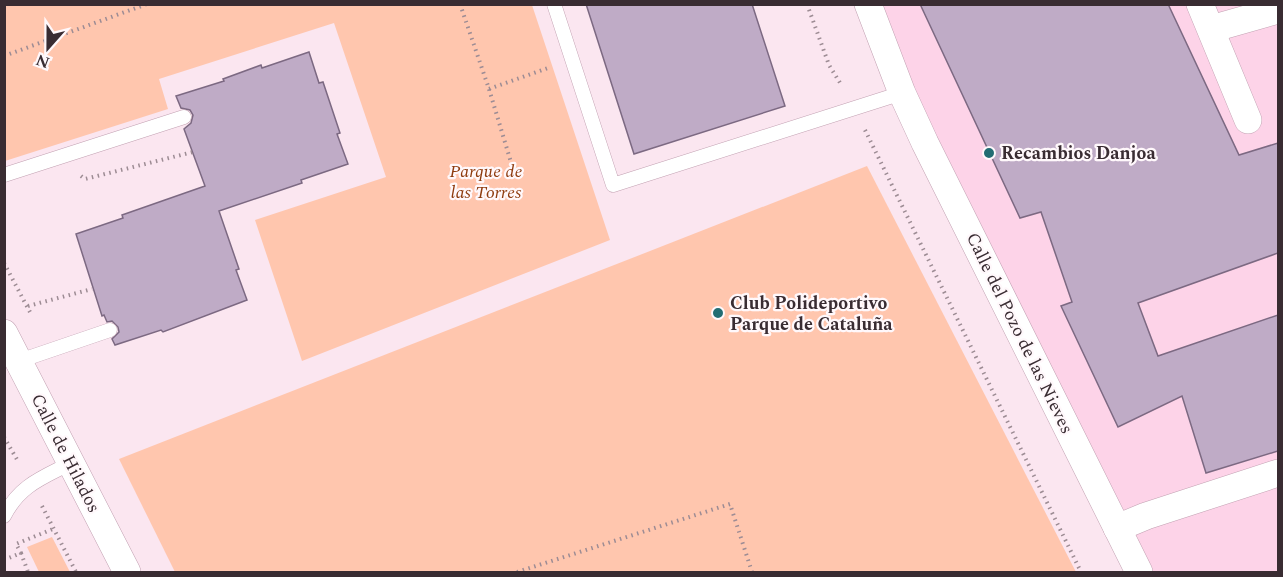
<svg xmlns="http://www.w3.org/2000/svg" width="1283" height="577" font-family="Spectral,serif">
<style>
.built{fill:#fdd3e8}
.green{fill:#ffc6ae}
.building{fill:#bfabc6;stroke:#7c6982;stroke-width:1.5}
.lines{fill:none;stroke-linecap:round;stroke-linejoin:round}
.service-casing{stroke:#c2a1b2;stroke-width:15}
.minor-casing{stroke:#c2a1b2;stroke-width:28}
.path{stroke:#9d8c94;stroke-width:4;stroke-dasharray:1.5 4.5;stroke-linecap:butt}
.service{stroke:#fff;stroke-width:14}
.minor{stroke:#fff;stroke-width:27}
.poi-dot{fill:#226d73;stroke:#fff8fb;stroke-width:2}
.labels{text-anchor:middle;stroke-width:4.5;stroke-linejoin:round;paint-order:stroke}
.poi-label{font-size:18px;font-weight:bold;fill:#392c32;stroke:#fff8fb;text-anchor:start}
.park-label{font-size:18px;font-style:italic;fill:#8e3b0e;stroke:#fff8fb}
.street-label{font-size:18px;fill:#392c32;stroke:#fff8fb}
</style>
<rect width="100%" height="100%" fill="#fbe6f0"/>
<path class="built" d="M 868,5 L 1278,5 L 1278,572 L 1139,572 Z"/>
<g class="green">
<path d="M 5,4 L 532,5 L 610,240 L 302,361 L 255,220 L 386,177 L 334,23 L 159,79 L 168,109 L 5,161 Z"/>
<path d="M 867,166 L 1076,572 L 175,572 L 119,459 Z"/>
<path d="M 52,537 L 70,572 L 39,572 L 27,547 Z"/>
</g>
<g class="building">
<path d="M 586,4 L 752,4 L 785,106 L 634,154 Z"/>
<path d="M 920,4 L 1168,4 L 1239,155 L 1278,143 L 1278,253 L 1138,303 L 1158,356 L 1278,315 L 1278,451 L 1206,473 L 1182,396 L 1118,427 L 1061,306 L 1072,302 L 1041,212 L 1020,218 Z"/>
<path d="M 309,52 L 319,83 L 323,82 L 340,133 L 337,134 L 348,164 L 301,180 L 302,183 L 219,211 L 239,269 L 236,270 L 247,300 L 163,332 L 161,330 L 115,345 L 112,339 L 119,332 L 118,327 L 112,321 L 107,322 L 104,315 L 102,316 L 76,234 L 123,218 L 122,215 L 205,186 L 184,129 L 191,123 L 193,115 L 190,110 L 181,108 L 176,96 L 224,81 L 223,79 L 261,65 L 262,68 Z"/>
</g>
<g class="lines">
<g class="service-casing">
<g id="service">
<path d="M 554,4 L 613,185 L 902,93"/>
<path d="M 4,175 L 184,117"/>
<path d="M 19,361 L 110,330"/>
<path d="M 4,516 C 20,485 42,478 71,463"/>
</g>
</g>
<g class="minor-casing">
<g id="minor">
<path d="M 868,4 L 902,93 L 925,143 L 1139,572"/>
<path d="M 1200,4 L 1248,120"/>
<path d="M 1211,29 L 1278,10"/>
<path d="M 4,333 L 127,572"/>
<path d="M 1117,528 L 1146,516 L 1278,473"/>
</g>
</g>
<g class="path">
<path d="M 460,4 L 489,89 L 513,169"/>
<path d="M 807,4 L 829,65 L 842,86"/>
<path d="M 4,56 L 147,4"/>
<path d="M 489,89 L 548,68"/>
<path d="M 865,130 L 1081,572"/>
<path d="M 81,176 L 85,179 L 193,152"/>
<path d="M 4,263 L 31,314"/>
<path d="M 28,306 L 92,289"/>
<path d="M 4,437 L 19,463"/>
<path d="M 42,506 L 76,572"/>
<path d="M 21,553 L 28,572"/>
<path d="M 4,560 L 21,553 L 16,544 L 53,529"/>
<path d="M 517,572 L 730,504 L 752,572"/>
</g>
<use href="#service" class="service"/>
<use href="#minor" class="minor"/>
</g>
<g class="poi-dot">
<circle cx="989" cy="153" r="6"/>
<circle cx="718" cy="313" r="6"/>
</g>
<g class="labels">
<g class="poi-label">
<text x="1001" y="159">Recambios Danjoa</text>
<text x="730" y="309">Club Polideportivo<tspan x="730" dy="21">Parque de Cataluña</tspan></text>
</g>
<g class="park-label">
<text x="486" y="177">Parque de<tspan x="486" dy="21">las Torres</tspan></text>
</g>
<g class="street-label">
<text transform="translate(1020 333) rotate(64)" y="6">Calle del Pozo de las Nieves</text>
<text transform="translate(66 453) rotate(63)" y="6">Calle de Hilados</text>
</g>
</g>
<rect width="1283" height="577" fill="none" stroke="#392c32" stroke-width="12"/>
<g transform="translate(48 48) rotate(201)" stroke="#fff8fb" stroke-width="4.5" paint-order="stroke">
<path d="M0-4.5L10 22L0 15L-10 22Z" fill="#392c32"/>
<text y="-9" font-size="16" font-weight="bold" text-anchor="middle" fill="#392c32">N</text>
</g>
</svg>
